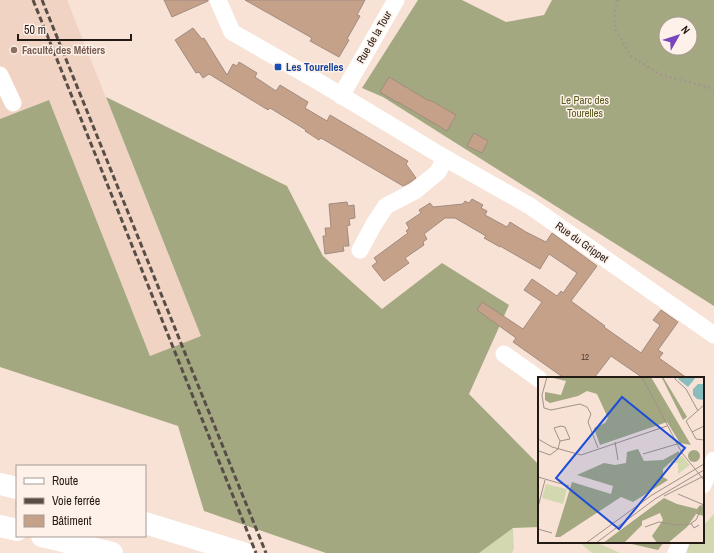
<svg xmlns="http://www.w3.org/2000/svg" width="714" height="553" font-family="'Archivo Narrow',sans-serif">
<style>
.built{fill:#f0d3c2}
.green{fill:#d3d8b1}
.forest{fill:#a3a881;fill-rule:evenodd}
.building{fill:#c6a18a;stroke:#a08c80}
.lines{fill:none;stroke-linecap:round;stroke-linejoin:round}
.path{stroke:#a5968c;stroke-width:2.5;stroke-dasharray:2 3;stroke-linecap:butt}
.minor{stroke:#fff;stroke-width:17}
.highway{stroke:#fff;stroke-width:22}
.rail{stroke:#594e47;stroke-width:3;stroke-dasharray:6 3;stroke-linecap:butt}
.education-dot{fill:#8d6e63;stroke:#fef1e9;stroke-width:1.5}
.transit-dot{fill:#1a4fb4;stroke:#fef1e9;stroke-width:1.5}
.labels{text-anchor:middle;stroke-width:3;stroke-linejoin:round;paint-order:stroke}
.number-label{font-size:9px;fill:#4a3c32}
.street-label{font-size:11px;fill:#211a15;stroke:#fef1e9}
.education-label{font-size:11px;font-weight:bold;fill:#785e54;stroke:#fef1e9;text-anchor:start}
.transit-label{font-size:11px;font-weight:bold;fill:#164399;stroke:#fef1e9;text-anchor:start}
.park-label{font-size:11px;fill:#575c1d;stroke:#fef1e9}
.inset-road{fill:none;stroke:#a19288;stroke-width:1}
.view{fill:#1d4ed8;fill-opacity:0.15;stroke:#1d4ed8;stroke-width:2}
.inset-edge{fill:none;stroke:#211a15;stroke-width:2}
</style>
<rect width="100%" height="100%" fill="#f7e2d5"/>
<path class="built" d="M 0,0 L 67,0 L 201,336 L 150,356 L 49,100 L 0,119 Z"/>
<g class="green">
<path d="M 714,514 L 714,553 L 687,553 L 689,542 L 703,542 L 703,526 Z"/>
<path d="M 513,528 L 514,548 L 512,553 L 479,553 Z"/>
<path d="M 579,542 L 596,542 L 620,553 L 592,553 Z"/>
</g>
<g class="forest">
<path d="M 418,0 L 462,0 L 506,22 L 544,15 L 552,0 L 714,0 L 714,306 L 383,97 L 362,88 ZM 666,24 L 690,24 L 690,48 L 666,48 Z"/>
<path d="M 106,97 L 287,186 L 323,256 L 382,309 L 442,263 L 509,305 L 469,394 L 539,465 L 539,527 L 513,528 L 479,553 L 326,553 L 204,511 L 178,426 L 0,367 L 0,119 L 49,100 L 150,356 L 201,336 Z"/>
<path d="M 623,542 L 664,542 L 658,550 Z"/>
</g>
<g class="building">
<path d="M 164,0 L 208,0 L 208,1 L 172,17 Z"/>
<path d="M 245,0 L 365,0 L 357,15 L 360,16 L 347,39 L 349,40 L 339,57 L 310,41 L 312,38 Z"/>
<path d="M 193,28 L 202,39 L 204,38 L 227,75 L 233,64 L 237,66 L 239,62 L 257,73 L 255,77 L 276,91 L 280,85 L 308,102 L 305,108 L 327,121 L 330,115 L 408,161 L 406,164 L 416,178 L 409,183 L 403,186 L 321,138 L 319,140 L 305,131 L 306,130 L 270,108 L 268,110 L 209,74 L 203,78 L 199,72 L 196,73 L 175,40 Z"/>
<path d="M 389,77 L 429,101 L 430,100 L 456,115 L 447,131 L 398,102 L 398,103 L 380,92 Z"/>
<path d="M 474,133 L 488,141 L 482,153 L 467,146 Z"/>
<path d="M 472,199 L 483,205 L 481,208 L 487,211 L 485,215 L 507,227 L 510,222 L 526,232 L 546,242 L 552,233 L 597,266 L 571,301 L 605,326 L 604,327 L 641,353 L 660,325 L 653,320 L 661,310 L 678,322 L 658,350 L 663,353 L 659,358 L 687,378 L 643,378 L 611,356 L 594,378 L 564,378 L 513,342 L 516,338 L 477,310 L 482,302 L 523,329 L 542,302 L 524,290 L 532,279 L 557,296 L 561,291 L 563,293 L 577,273 L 549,254 L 540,269 L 500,246 L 500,247 L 484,238 L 486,236 L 455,218 L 445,218 L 424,234 L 427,239 L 423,242 L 424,245 L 405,258 L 409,263 L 384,281 L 372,266 L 377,262 L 374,258 L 408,233 L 406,231 L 409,228 L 406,223 L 421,213 L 419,210 L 430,203 L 433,207 L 463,204 L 465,201 L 469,203 Z"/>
<path d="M 347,202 L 348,206 L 354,205 L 355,218 L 349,219 L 350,225 L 347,226 L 349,246 L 343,246 L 344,251 L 325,254 L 323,236 L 326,236 L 325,228 L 331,228 L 329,204 Z"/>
</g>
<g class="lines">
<path class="path" d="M 617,0 L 615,12 L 615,29 L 631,56 L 659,74 L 714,89"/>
<g class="minor">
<path d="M 218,0 L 232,32 L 319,82 L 445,158 L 530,206 L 714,335"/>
<path d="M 0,75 L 13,103"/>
<path d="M 341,96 L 396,0"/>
<path d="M 360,250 L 374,224 L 386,206 L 415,191 L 438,172 L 445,158"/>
<path d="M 504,354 L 539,379"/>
<path d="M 703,485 L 714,460"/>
<path d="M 676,553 L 681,542"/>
</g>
<g class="highway">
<path d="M 0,484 L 17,488"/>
<path d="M 145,523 L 243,553"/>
<path d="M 0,526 L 17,530"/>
<path d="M 42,536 L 112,553"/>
</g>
<g class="rail">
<path d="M 33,0 L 256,553"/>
<path d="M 42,0 L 266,553"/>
</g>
</g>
<circle class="education-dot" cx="14" cy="50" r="4"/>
<rect class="transit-dot" x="274" y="63" width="8" height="8" rx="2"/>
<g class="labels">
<g class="number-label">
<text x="585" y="360">12</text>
</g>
<g class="street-label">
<text transform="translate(374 37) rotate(-60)" y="4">Rue de la Tour</text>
<text transform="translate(582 242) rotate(35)" y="4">Rue du Grippet</text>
</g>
<g class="education-label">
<text x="22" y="54">Faculté des Métiers</text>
</g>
<g class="transit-label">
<text x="286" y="71">Les Tourelles</text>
</g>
<g class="park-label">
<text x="585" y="104">Le Parc des<tspan x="585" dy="13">Tourelles</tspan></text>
</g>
</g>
<g transform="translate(538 377)">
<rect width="166" height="166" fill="#f7e2d5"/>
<path d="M 144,79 L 152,88 L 140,97 L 140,86 L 130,86 ZM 8,107 L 29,112 L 25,127 L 4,121 Z" fill="#d3d8b1"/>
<path d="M 11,0 L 113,0 L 153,68 L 142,66 L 129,45 L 62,68 L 56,51 L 67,46 L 70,41 L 59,17 L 49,14 L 40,19 L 12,26 L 7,23 L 7,15 L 23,18 L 28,4 ZM 120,0 L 125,0 L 149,40 L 145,43 L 124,1 ZM 100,72 L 106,84 L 125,83 L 141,74 L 141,77 L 125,92 L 125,100 L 130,103 L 95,125 L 83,120 L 22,160 L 17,160 L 34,105 L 73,117 L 75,109 L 39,98 L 66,86 L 77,88 L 88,86 L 89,75 ZM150 79a6 6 0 1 1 12 0a6 6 0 1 1-12 0ZM 126,121 L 139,127 L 159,132 L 162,128 L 166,130 L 166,139 L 158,137 L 149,150 L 130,166 L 119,166 L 114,159 L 125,143 L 122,136 L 104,144 L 104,148 L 86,166 L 65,166 Z" fill="#a3a881"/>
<path d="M 141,0 L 158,0 L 150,10 L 140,2 ZM 160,7 L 166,7 L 166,23 L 159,22 L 155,18 L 155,12 Z" fill="#89bdbd"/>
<path class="inset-road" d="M 9,0 L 4,18 L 6,31 L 13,33 L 42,27 L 49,30 L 53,37 L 50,45 L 60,71M 104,0 L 144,76 L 166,103M 138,0 L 137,2 L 148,12 L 160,34M 166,28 L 148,44 L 158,62 L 166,63M 154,55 L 166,49M 0,62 L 14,70 L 43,78 L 129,49M 77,65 L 80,83M 1,74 L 12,78 L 20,72 L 22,64 L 32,62 L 27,50 L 23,49 L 16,51 L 22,64M 105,77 L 139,67M 0,100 L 31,109M 140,117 L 166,128M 126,119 L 166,99M 0,130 L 7,103M 161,148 L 156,151 L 153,146 L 158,143 L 166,125M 107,150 L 121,145 L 139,148 L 153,147M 0,152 L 14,156M 48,166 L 114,118 L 166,87M 58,166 L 117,122 L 166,93"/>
<path class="view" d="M 84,20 L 147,71 L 81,152 L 18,101 Z"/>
<rect width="166" height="166" class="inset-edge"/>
</g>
<rect x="16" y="465" width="130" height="72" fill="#fef1e9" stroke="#a69b94"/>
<rect x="24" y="478" width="20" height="6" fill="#ffffff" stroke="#a69b94"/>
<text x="52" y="485" font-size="12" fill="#211a15">Route</text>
<rect x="24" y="498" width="20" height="6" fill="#594e47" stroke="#a69b94"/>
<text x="52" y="505" font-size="12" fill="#211a15">Voie ferrée</text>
<rect x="24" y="515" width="20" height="12" fill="#c6a18a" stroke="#a69b94"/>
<text x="52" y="525" font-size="12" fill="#211a15">Bâtiment</text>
<g transform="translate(678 36) rotate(51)"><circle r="19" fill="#fef1e9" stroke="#a69b94"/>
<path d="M0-3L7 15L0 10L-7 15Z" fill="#7845bc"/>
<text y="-6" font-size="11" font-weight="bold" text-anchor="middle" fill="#211a15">N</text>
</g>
<path d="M18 34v6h113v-6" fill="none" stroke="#211a15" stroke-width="2"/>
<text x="24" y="34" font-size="12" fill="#211a15" stroke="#fef1e9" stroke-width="3" paint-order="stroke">50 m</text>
</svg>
